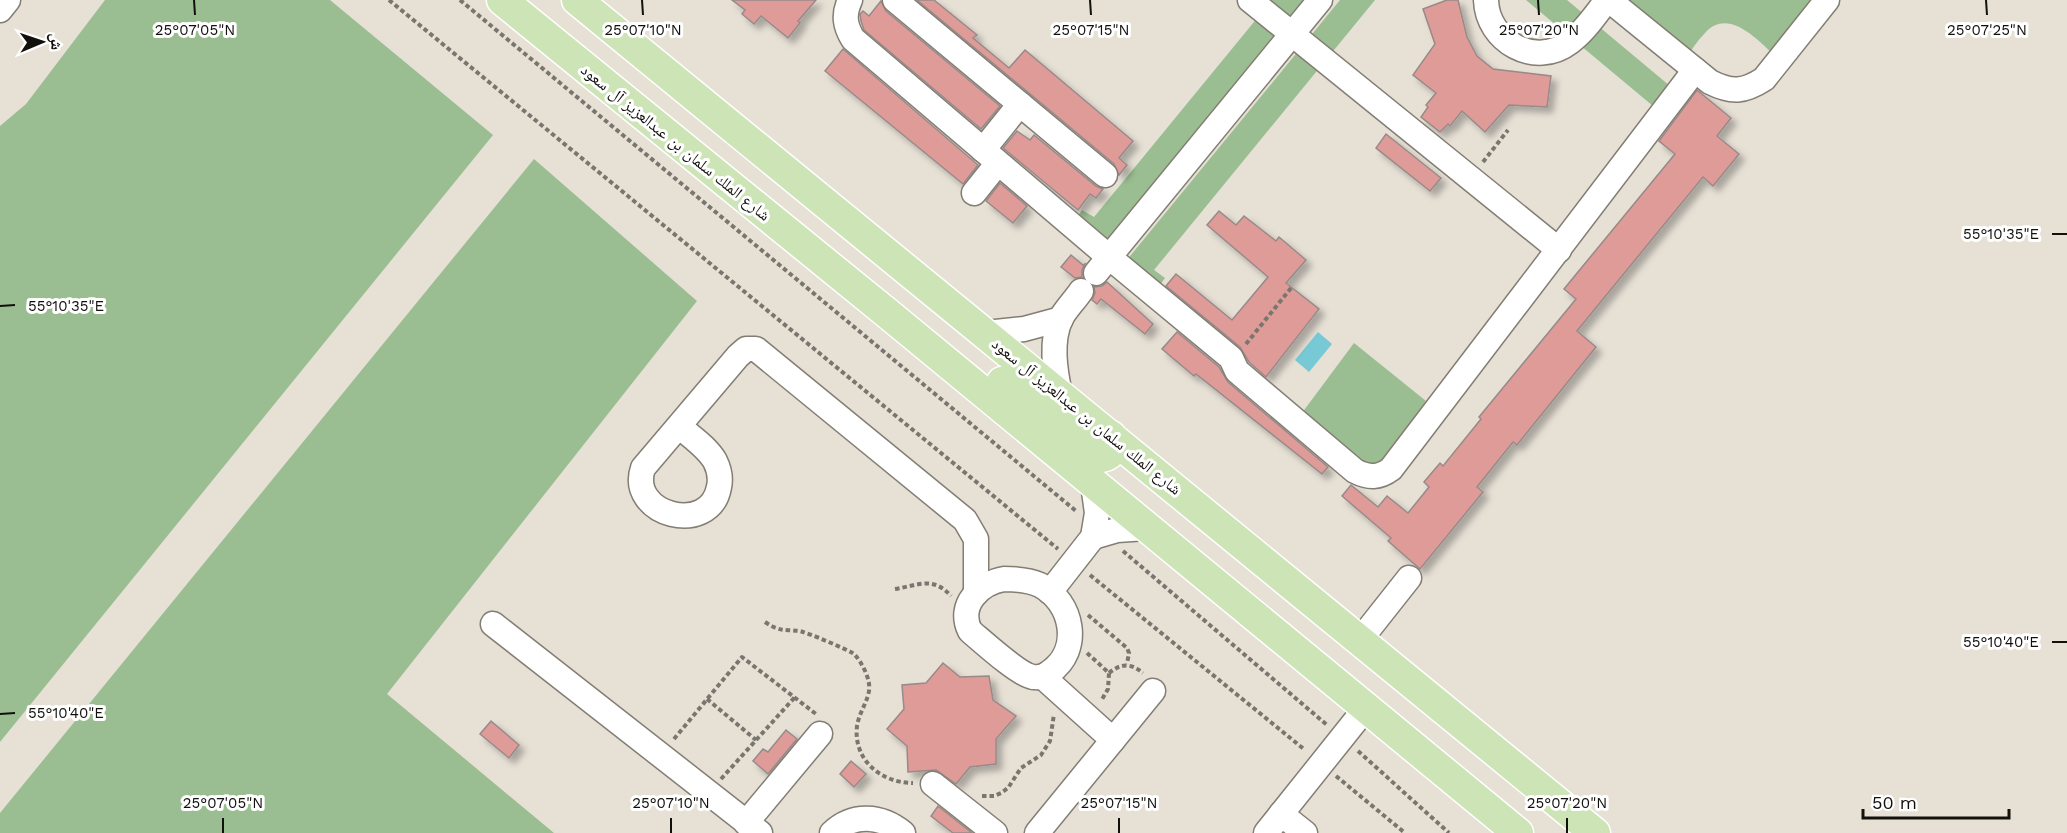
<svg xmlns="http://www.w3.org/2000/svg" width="2067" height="833" font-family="'Work Sans','Noto Naskh Arabic',sans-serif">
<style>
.green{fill:#9abe91}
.water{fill:#77c9d5}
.building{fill:#df9b97;stroke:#978a89;stroke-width:1.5;filter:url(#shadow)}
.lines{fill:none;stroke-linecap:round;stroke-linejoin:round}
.minor-casing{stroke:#837d73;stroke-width:27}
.major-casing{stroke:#fff;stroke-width:33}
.path{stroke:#7a766f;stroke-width:4;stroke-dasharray:4.5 3;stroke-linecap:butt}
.minor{stroke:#fff;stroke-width:24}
.major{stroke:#cce4b6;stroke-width:30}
.ticks{fill:none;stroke:#12100d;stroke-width:2}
.labels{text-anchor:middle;stroke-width:6;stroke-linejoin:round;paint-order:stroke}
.street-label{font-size:16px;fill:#12100d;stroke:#fff}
.ticks-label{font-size:15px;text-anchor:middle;fill:#12100d;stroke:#fff;stroke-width:6;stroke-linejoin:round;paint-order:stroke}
</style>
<defs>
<filter id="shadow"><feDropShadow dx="5.5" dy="5.5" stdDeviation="3" flood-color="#0004"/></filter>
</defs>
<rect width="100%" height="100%" fill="#e6e0d5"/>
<g class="green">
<path d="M 105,0 L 330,0 L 493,135 L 0,742 L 0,126 L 26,104 Z"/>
<path d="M 1272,0 L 1308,0 L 1097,253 L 1069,229 L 1082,210 L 1094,217 Z"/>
<path d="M 1340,0 L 1375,0 L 1154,270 L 1165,278 L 1151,297 L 1117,272 Z"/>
<path d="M 1526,0 L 1567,0 L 1670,86 L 1653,106 Z"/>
<path d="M 1610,0 L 1815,0 L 1772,53 C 1755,37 1727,8 1705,33 C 1697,41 1691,51 1685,59 Z"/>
<path d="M 534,159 L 697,301 L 387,694 L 554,833 L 0,833 L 0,813 Z"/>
<path d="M 1354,343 L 1426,401 L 1380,467 L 1371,473 L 1296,421 Z"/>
</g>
<path class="water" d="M 1318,332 L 1332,344 L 1309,372 L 1295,360 Z"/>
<g class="building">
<path d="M 732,0 L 816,0 L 798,21 L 800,23 L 788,38 L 761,16 L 754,24 L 742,14 L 745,10 Z"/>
<path d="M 917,0 L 934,0 L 977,35 L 973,38 L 1009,68 L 1025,50 L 1133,141 L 1119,158 L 1127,165 L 1119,175 L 1114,164 Z"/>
<path d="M 1447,0 L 1458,0 L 1467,37 L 1477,56 L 1493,69 L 1551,76 L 1547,107 L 1509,105 L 1485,132 L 1462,111 L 1450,126 L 1448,124 L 1440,132 L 1421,117 L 1428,107 L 1426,105 L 1436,93 L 1413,75 L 1435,44 L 1423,9 Z"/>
<path d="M 881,1 L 886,11 L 1000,106 L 981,129 L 864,30 L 861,21 L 860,14 L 863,11 L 869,16 Z"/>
<path d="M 843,49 L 978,165 L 963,184 L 825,71 Z"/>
<path d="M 1697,90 L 1731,118 L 1717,136 L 1739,154 L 1713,186 L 1703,177 L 1577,331 L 1596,347 L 1517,445 L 1513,442 L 1477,487 L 1483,492 L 1420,569 L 1388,541 L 1391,538 L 1342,496 L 1351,485 L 1378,507 L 1387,496 L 1408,513 L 1429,487 L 1424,482 L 1440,463 L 1443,466 L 1481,419 L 1479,417 L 1576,299 L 1564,289 L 1675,154 L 1659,141 Z"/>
<path d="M 1017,131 L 1030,140 L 1034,135 L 1096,186 L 1103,189 L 1096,198 L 1090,194 L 1078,210 L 1003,148 Z"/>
<path d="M 1386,134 L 1441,178 L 1430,191 L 1376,148 Z"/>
<path d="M 1000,183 L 1027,206 L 1013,223 L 986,201 Z"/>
<path d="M 1219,211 L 1236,225 L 1244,216 L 1276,241 L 1279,237 L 1306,260 L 1286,283 L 1319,309 L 1266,377 L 1249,362 L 1240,347 L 1166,286 L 1176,274 L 1232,320 L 1268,277 L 1207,225 Z"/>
<path d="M 1071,255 L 1083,265 L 1085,264 L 1082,270 L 1082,277 L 1075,278 L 1061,267 Z"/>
<path d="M 1107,282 L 1153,324 L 1145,334 L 1101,299 L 1097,304 L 1092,300 L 1095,293 L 1094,287 L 1102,286 Z"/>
<path d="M 1177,332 L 1219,367 L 1228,382 L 1328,467 L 1322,474 L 1196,374 L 1194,376 L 1162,349 Z"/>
<path d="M 943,663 L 960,677 L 989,676 L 993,700 L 1016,716 L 996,739 L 996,764 L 970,767 L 956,784 L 936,770 L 908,772 L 907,746 L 887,729 L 904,709 L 902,685 L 926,683 Z"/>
<path d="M 491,721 L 519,745 L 509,758 L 480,734 Z"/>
<path d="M 786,730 L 797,739 L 768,774 L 753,761 L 763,749 L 768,752 Z"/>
<path d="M 851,761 L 866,774 L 854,787 L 840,774 Z"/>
<path d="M 938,806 L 972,833 L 953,833 L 931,816 Z"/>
</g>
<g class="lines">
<g class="minor-casing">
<g id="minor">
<path d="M 850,0 C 843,15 845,26 853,39 L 1109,257 L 1231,358 L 1237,371 L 1355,471 C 1369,478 1379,478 1391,469 L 1695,70"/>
<path d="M 895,0 L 1105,175"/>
<path d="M 1250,0 L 1559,250"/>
<path d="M 1486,0 C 1487,41 1535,69 1570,42 C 1585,31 1596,14 1607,0"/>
<path d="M 1609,0 L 1710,82 C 1732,93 1744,92 1764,79 L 1827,0"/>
<path d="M 0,10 L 8,0"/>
<path d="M 983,150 L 1020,104"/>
<path d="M 974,193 L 998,163"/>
<path d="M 1096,273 L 1320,0"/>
<path d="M 986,333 L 1024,329 L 1061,319"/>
<path d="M 1060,394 C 1055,371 1050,341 1061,318 C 1066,309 1075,300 1081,291"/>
<path d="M 679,426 C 690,436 707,447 715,461 C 719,469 721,478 719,487 C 710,537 627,515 643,468 L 738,356 L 746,349 L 756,349 L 965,520 L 976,539 L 976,593"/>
<path d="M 1093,537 L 1117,530 L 1146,528"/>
<path d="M 1004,579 C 1016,579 1029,580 1040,585 C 1073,602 1082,650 1050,672 C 1045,676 1039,678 1033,677 C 1019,675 982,641 970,631 C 957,605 980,583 1004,579 Z"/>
<path d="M 1050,592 L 1093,537 L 1097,513 L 1093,484"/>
<path d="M 493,624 L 760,833"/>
<path d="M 1360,640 L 1409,578"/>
<path d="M 1043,677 L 1113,740"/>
<path d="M 933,784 L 995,833"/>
<path d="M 1281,814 L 1305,833"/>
<path d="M 746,823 L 820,734"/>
<path d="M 832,833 C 853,813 881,815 903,833"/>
<path d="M 1037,833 L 1153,691"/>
<path d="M 1266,833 L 1365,709"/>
</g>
</g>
<g class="major-casing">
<g id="major">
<path d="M 502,0 L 887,313 L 1518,833"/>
<path d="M 577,0 L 1595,833"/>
<path d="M 1002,382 L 1093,456 C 1108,460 1117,451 1111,436"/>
</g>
</g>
<g class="path">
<path d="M 389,0 L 1058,549"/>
<path d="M 460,0 L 1076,511"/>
<path d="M 1483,162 L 1508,130"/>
<path d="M 1246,344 L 1291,288"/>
<path d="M 1123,551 L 1327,725"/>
<path d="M 1090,575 L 1305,750"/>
<path d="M 895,589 C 919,585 933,576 951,596"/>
<path d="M 1088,615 L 1127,648 L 1129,653 L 1127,664"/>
<path d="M 765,622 C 780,632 783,629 799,631 C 804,631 851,651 854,654 C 862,662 871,680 869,691 C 867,703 859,713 857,726 C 853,760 881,783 913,783"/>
<path d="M 1087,653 L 1109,673 L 1108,689 L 1101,701"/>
<path d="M 1109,673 C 1121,663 1131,663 1143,673"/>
<path d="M 707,699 L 756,740"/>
<path d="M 674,739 L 742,657 L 816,714"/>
<path d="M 1358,751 L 1449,833"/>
<path d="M 1336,776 L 1405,833"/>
<path d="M 721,779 L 795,697"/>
<path d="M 982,796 L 994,796 L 1001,793 L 1008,788 L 1021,768 L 1041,755 L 1050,741 L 1054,714"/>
</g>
<use href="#minor" class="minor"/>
<use href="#major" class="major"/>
</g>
<path class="ticks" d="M 194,0 L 195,15M 642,0 L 643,15M 1090,0 L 1091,15M 1538,0 L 1539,15M 1986,0 L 1987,15M 2052,234 L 2067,234M 0,306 L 15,305M 2052,642 L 2067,642M 0,714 L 15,713M 223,818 L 223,833M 671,818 L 671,833M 1119,818 L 1119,833M 1567,818 L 1567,833"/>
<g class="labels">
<g class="street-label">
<text transform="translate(676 142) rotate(39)" y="6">شارع الملك سلمان بن عبدالعزيز آل سعود</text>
<text transform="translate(1087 416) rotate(39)" y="6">شارع الملك سلمان بن عبدالعزيز آل سعود</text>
</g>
</g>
<g class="ticks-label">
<text x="195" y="35">25°07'05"N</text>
<text x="643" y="35">25°07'10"N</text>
<text x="1091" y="35">25°07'15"N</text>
<text x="1539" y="35">25°07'20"N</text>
<text x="1987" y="35">25°07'25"N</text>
<text x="2001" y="239">55°10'35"E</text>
<text x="66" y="311">55°10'35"E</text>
<text x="2001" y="647">55°10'40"E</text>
<text x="66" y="718">55°10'40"E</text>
<text x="223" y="808">25°07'05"N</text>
<text x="671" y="808">25°07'10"N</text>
<text x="1119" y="808">25°07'15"N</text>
<text x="1567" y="808">25°07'20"N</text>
</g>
<g transform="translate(42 42) rotate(88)" stroke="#ffffff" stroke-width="4.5" paint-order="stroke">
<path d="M0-4.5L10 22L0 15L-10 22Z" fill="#12100d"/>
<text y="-9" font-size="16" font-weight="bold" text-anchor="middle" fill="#12100d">ش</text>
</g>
<path d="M1863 809v9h146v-9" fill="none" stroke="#12100d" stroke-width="3"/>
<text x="1872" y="809" font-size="18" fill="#12100d" stroke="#ffffff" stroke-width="4.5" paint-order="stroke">50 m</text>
</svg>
